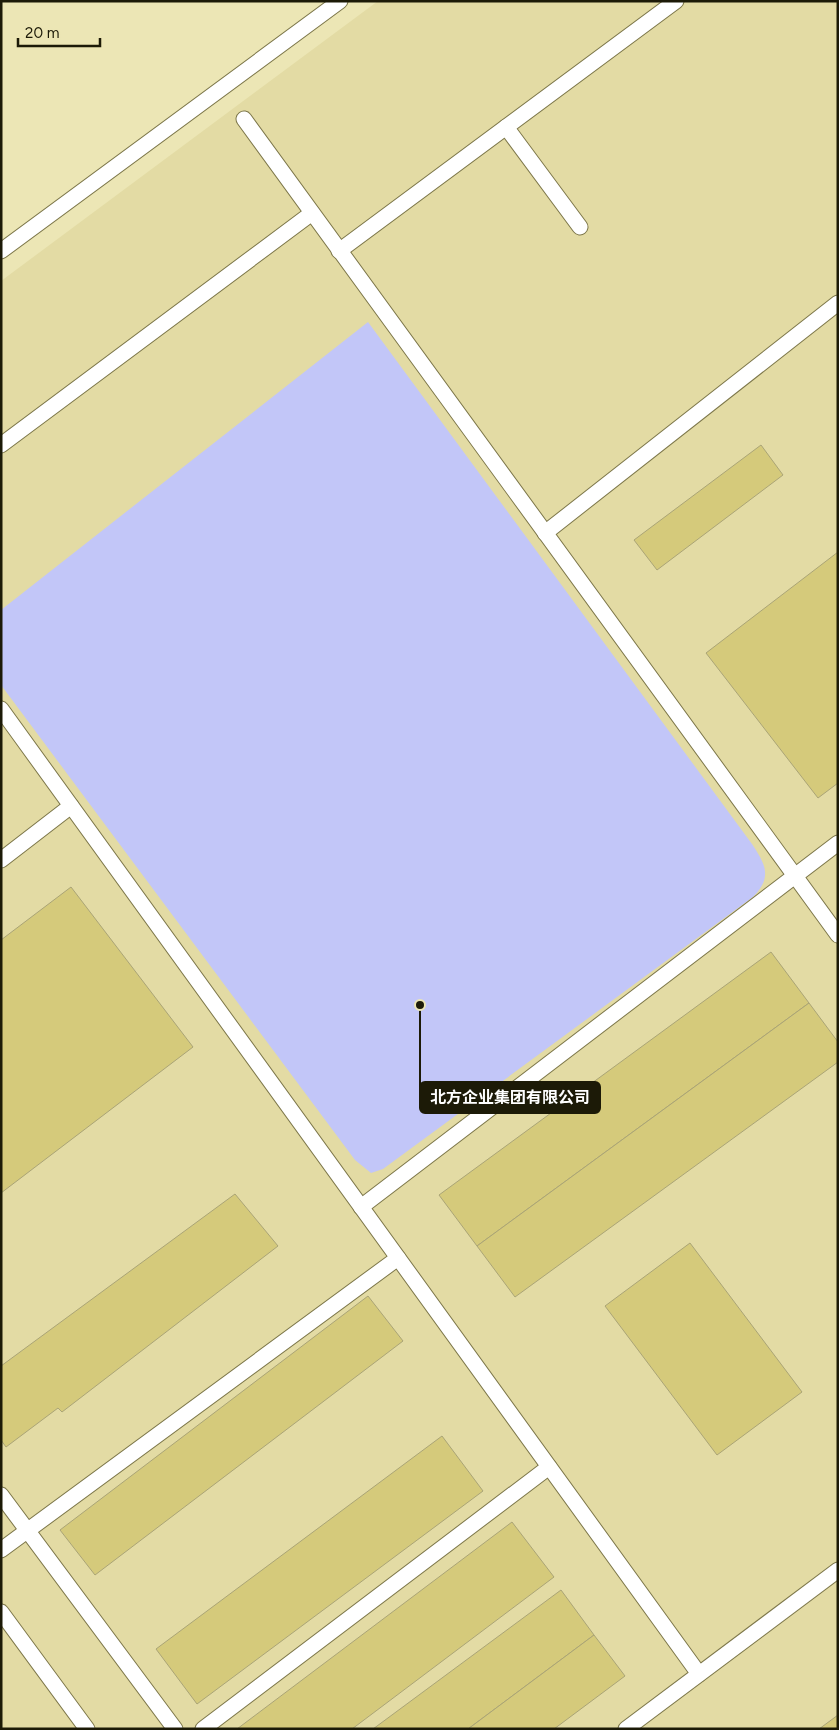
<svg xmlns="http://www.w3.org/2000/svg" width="839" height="1730" font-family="Figtree,'Noto Sans SC',sans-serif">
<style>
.built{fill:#e3dba4}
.green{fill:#c2c6f8}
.building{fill:#d5ca7b;stroke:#aaa476}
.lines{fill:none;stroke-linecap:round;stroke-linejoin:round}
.lane-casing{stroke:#7d774a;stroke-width:17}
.lane{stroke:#fff;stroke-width:15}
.leader{fill:none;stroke:#1c1a07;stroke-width:2}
.callout-dot{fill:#1c1a07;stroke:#ece6b5;stroke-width:2}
.callout{fill:#1c1a07;stroke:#1c1a07;stroke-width:2}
.callout-label{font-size:16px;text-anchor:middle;font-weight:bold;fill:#fff}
</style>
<rect width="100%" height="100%" fill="#ece6b5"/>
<path class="built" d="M 378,1 L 838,1 L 838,1729 L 1,1729 L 1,281 Z"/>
<path class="green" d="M 368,322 L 752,844 C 765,864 773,877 753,897 L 383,1169 L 371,1173 L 355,1160 L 1,685 L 1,610 Z"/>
<g class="building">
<path d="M 761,445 L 783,475 L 657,570 L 634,540 Z"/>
<path d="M 838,552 L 838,783 L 818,798 L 706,653 Z"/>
<path d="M 71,887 L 193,1047 L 1,1193 L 1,940 Z"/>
<path d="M 771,952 L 809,1003 L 477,1246 L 439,1195 Z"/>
<path d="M 809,1003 L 838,1042 L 838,1062 L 515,1297 L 477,1246 Z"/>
<path d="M 235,1194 L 278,1246 L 62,1412 L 58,1408 L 6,1447 L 1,1440 L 1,1366 Z"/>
<path d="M 690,1243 L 802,1392 L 717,1455 L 605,1306 Z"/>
<path d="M 368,1296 L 403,1341 L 95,1575 L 60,1530 Z"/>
<path d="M 442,1436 L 483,1491 L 197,1704 L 156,1649 Z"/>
<path d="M 512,1522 L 554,1577 L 352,1729 L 237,1729 Z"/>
<path d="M 561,1590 L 594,1635 L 468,1729 L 373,1729 Z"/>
<path d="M 594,1635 L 625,1676 L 554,1729 L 468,1729 Z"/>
<path d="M 838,1715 L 838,1729 L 819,1729 Z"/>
</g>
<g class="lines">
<g class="lane-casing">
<g id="lane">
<path d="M 244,119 L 838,935"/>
<path d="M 506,127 L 580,227"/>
<path d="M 1,251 L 340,1"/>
<path d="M 339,251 L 676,1"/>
<path d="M 1,445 L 312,213"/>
<path d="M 545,533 L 838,303"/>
<path d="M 1,709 L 699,1674"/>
<path d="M 1,860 L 71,806"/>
<path d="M 361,1207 L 838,843"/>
<path d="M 1,1495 L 175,1729"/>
<path d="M 1,1550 L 398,1258"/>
<path d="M 1,1612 L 87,1729"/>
<path d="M 203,1729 L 549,1467"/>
<path d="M 626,1729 L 838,1570"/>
</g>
</g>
<use href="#lane" class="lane"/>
</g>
<path class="leader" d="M420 1005L420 1098"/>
<circle class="callout-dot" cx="420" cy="1005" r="5"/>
<rect class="callout" x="420" y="1082" width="180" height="31" rx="5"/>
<g class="callout-label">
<text x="510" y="1103">北方企业集团有限公司</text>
</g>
<rect width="839" height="1730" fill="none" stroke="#1c1a07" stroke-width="5"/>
<path d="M18 38v8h82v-8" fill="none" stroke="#1c1a07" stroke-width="2.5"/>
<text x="25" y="38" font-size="15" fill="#1c1a07" stroke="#ece6b5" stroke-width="4" paint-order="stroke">20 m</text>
</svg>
